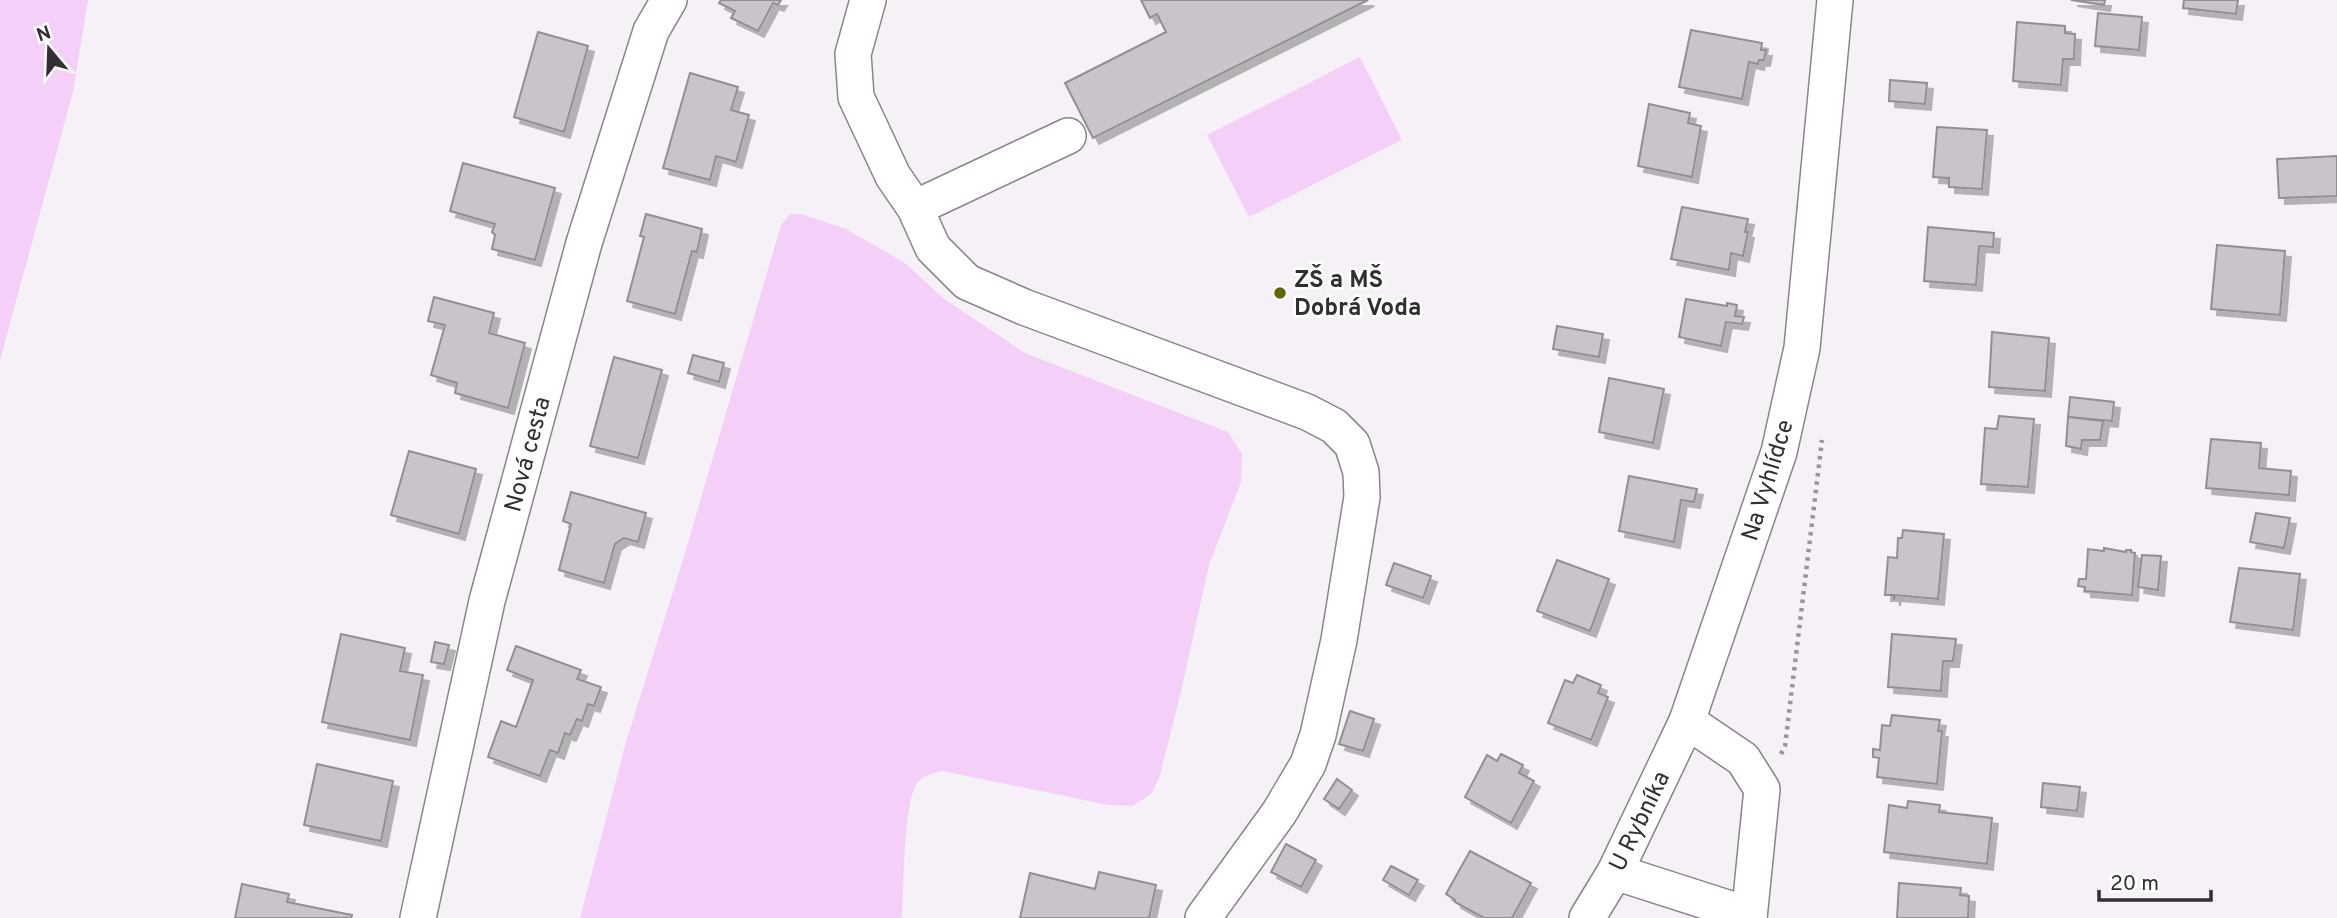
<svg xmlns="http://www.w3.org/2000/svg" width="2337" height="918" font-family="Overpass,sans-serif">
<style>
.green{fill:#f4d0f9}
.building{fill:#c9c4ca;stroke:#938e94;stroke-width:2;filter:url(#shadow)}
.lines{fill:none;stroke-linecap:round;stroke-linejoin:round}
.minor-casing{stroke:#89858a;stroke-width:38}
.path{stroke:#989599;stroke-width:4.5;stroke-dasharray:3.5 5;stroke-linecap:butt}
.minor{stroke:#fff;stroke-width:35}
.poi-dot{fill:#636601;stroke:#fff;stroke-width:2.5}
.labels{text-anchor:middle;stroke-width:5;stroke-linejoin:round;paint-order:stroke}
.poi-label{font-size:24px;font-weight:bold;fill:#312f31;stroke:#fff;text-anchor:start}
.street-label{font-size:24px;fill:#312f31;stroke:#fff}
</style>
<defs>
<filter id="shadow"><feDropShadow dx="6" dy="6" stdDeviation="0" flood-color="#0004"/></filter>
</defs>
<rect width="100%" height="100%" fill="#f6f1f7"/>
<g class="green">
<path d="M 0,0 L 88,0 L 73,92 L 0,360 Z"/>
<path d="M 1360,57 L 1402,140 L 1249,217 L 1207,135 Z"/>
<path d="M 790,214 L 801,214 L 846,229 L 905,263 L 943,298 L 1025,353 L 1228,432 L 1242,454 L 1241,482 L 1209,565 L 1180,696 L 1160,775 L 1152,793 L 1133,806 L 1109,805 L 942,771 C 931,774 920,776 915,787 C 903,813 904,887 902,918 L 580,918 L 626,742 L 685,553 L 781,225 Z"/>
</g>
<g class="building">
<path d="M 721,0 L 781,0 L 778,5 L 773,3 L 758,31 L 731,18 L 735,11 L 719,3 Z"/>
<path d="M 1141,0 L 1368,0 L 1093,138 L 1065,83 L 1166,32 L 1157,14 L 1150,18 Z"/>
<path d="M 2071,0 L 2105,0 L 2104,5 Z"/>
<path d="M 2184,0 L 2238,0 L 2236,14 L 2183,8 Z"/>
<path d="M 2098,13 L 2142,17 L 2139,50 L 2095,46 Z"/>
<path d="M 2017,22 L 2065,26 L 2065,33 L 2075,34 L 2074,59 L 2063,59 L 2061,85 L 2013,81 Z"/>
<path d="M 1691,30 L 1762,43 L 1761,50 L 1766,50 L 1764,60 L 1759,60 L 1758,64 L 1749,62 L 1742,99 L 1679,87 Z"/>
<path d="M 538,32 L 588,46 L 564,132 L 514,117 Z"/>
<path d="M 690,73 L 738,87 L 731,110 L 749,115 L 736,162 L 716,156 L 710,180 L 663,168 Z"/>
<path d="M 1890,80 L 1927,83 L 1925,104 L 1889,101 Z"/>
<path d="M 1649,104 L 1690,113 L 1688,123 L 1701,126 L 1692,177 L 1638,166 Z"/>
<path d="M 1937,127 L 1987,130 L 1982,189 L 1949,187 L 1949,178 L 1933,177 Z"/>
<path d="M 2337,156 L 2337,196 L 2279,198 L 2277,159 Z"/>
<path d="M 463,163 L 555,188 L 535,260 L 492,249 L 495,235 L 492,232 L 495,224 L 450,211 Z"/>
<path d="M 1682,207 L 1748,219 L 1745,232 L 1748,232 L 1743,256 L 1731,253 L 1729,270 L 1671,259 Z"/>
<path d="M 646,214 L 702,229 L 697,252 L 692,251 L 675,314 L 627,301 L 644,237 L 640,236 Z"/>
<path d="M 1928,227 L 1994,233 L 1993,247 L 1979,246 L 1976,285 L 1924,281 Z"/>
<path d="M 2217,245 L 2285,251 L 2280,315 L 2211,309 Z"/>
<path d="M 434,297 L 494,313 L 489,333 L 525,343 L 508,408 L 455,393 L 457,383 L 431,375 L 445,325 L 428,321 Z"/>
<path d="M 1686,299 L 1727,306 L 1727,303 L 1737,305 L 1735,316 L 1744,317 L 1742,324 L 1726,322 L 1721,346 L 1679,337 Z"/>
<path d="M 1557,326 L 1603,334 L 1599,357 L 1553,349 Z"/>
<path d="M 1992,332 L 2049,338 L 2045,391 L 1989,387 Z"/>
<path d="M 693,355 L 724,363 L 719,382 L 688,373 Z"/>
<path d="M 614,357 L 662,370 L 638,458 L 590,446 Z"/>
<path d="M 1609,378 L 1664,389 L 1653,443 L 1599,432 Z"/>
<path d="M 2070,397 L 2114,402 L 2112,421 L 2068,417 Z"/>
<path d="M 1999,416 L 2034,419 L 2028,487 L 1981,484 L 1985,428 L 1997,429 Z"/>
<path d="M 2068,417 L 2103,421 L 2100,440 L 2082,440 L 2081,449 L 2066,446 Z"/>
<path d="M 2211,439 L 2261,443 L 2259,468 L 2291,471 L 2289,495 L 2206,488 Z"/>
<path d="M 409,451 L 476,469 L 459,534 L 391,515 Z"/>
<path d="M 1629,476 L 1697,489 L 1694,502 L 1681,500 L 1674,542 L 1619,531 Z"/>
<path d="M 571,492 L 646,513 L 638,542 L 624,538 L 615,544 L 604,583 L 559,570 L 571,524 L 563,521 Z"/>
<path d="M 2256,513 L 2290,518 L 2284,548 L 2250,542 Z"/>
<path d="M 1903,530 L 1944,534 L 1938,599 L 1895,595 L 1894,600 L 1893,595 L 1885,595 L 1888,557 L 1897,558 L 1898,538 L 1902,538 Z"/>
<path d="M 2104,548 L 2126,552 L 2126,550 L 2131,550 L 2131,552 L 2135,553 L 2132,595 L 2085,591 L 2085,587 L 2078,586 L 2079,579 L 2086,579 L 2088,549 L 2104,551 Z"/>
<path d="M 2142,555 L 2161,556 L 2158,590 L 2138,587 Z"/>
<path d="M 1557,560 L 1609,579 L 1590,631 L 1537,611 Z"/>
<path d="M 1394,563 L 1431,576 L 1423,598 L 1386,585 Z"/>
<path d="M 2239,568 L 2300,574 L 2293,630 L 2230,622 Z"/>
<path d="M 341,634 L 405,648 L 400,671 L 423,675 L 410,740 L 322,722 Z"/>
<path d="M 1892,634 L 1956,639 L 1953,661 L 1943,661 L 1941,691 L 1888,687 Z"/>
<path d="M 435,642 L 449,645 L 444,664 L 431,662 Z"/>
<path d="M 516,646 L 581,670 L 577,679 L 601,687 L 594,706 L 588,704 L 582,721 L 577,719 L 570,735 L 565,733 L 558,753 L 550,750 L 540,776 L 488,757 L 501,721 L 516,727 L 533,680 L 507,670 Z"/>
<path d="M 1577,675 L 1601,685 L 1598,693 L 1608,697 L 1591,740 L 1548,723 L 1565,680 L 1573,683 Z"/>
<path d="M 1350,711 L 1374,719 L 1363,751 L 1339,744 Z"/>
<path d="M 1892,715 L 1940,720 L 1938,731 L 1942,731 L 1937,784 L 1877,777 L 1879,758 L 1873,757 L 1873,749 L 1880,750 L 1882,725 L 1890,726 Z"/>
<path d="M 1501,754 L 1523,765 L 1519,773 L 1534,781 L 1511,823 L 1465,797 L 1487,755 L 1497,761 Z"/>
<path d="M 317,764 L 393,781 L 381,841 L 304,825 Z"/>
<path d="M 1337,779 L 1352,790 L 1339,809 L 1324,799 Z"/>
<path d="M 2043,783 L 2080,787 L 2077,811 L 2041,807 Z"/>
<path d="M 1908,801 L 1940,805 L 1939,812 L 1992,818 L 1987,864 L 1884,852 L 1889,805 L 1907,808 Z"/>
<path d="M 1286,844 L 1316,860 L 1301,887 L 1271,872 Z"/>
<path d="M 1470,851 L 1531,883 L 1512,918 L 1484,918 L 1455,902 L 1455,900 L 1446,894 Z"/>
<path d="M 1391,866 L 1418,880 L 1409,895 L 1383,880 Z"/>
<path d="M 1099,872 L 1156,885 L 1149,918 L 1020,918 L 1030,873 L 1095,889 Z"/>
<path d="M 1899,883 L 1961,888 L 1960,895 L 1969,896 L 1968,918 L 1897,918 Z"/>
<path d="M 242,884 L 289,894 L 287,902 L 352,915 L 351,918 L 235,918 Z"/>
</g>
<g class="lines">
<g class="minor-casing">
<g id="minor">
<path d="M 868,0 L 853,54 L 856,97 L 893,176 L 915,208 L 933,248 L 967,282 L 1024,307 L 1307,412 L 1334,426 L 1352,444 L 1361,472 L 1362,497 L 1339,640 L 1318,735 L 1308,764 L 1279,813 L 1203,918"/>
<path d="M 915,208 L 1068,136"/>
<path d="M 1687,721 L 1743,759 L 1762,789 L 1749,918"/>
<path d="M 1615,872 L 1749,915"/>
<path d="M 418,918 L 487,601 L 584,243 L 651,31 L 669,0"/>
<path d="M 1587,918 L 1615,872 L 1687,721 L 1779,452 L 1802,348 L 1835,0"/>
</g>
</g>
<path class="path" d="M 1781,754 L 1785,746 L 1822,440"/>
<use href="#minor" class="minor"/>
</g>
<circle class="poi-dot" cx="1280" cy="293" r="7"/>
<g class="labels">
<g class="poi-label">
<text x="1294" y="287">ZŠ a MŠ<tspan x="1294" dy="28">Dobrá Voda</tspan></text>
</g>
<g class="street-label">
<text transform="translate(527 454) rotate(-75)" y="8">Nová cesta</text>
<text transform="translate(1767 480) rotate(-73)" y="8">Na Vyhlídce</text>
<text transform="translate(1639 821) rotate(-64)" y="8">U Rybníka</text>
</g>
</g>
<g transform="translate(49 49) rotate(341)" stroke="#ffffff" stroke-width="5" paint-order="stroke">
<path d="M0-5L12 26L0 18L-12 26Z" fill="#312f31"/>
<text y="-10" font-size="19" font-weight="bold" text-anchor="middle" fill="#312f31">N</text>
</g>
<path d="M2099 890v10h112v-10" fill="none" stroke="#312f31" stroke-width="3.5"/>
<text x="2110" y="890" font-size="21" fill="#312f31" stroke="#ffffff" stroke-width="5" paint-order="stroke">20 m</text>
</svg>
